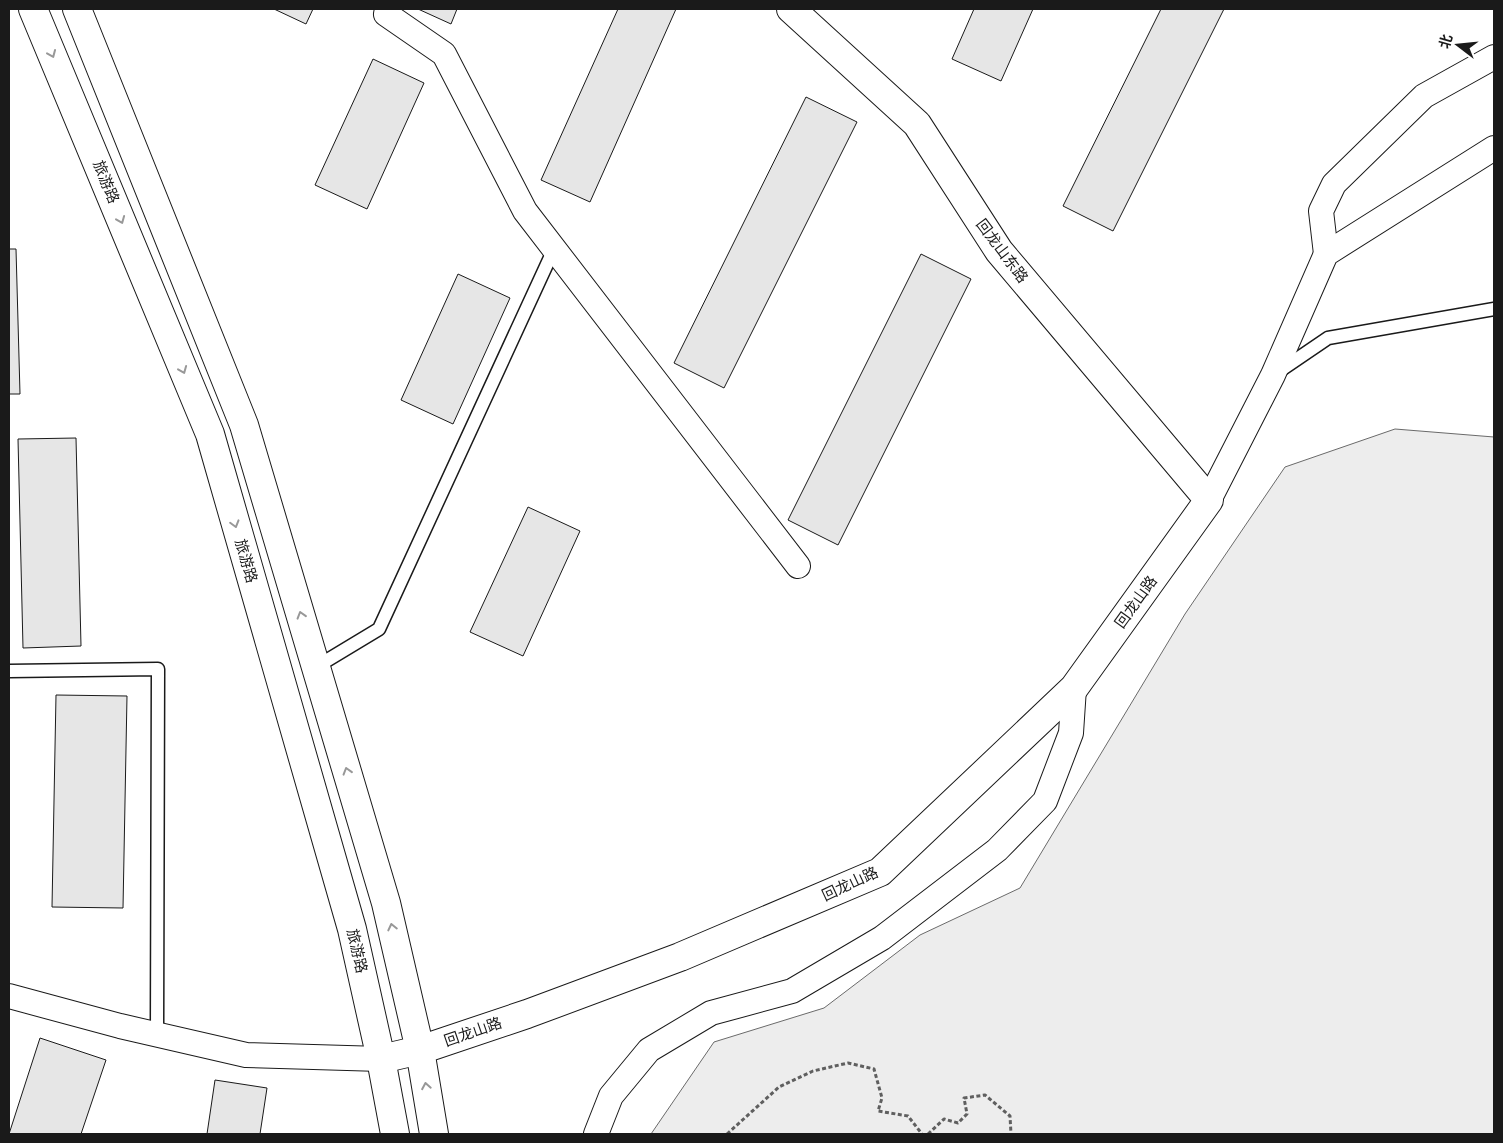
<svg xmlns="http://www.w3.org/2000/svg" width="1503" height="1143" font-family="'Roboto Condensed','Noto Sans SC',sans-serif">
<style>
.built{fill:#ededed;stroke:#6a6a6a}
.building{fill:#e6e6e6;stroke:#1a1a1a}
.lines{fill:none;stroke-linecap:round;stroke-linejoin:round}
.lane-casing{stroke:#1a1a1a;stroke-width:15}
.street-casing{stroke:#1a1a1a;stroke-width:26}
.secondary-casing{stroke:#1a1a1a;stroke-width:30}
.primary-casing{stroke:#1a1a1a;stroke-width:30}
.path{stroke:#5f5f5f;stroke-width:3;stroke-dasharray:4 2.5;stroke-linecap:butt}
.lane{stroke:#fff;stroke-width:12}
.street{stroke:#fff;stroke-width:24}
.secondary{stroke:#fff;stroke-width:28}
.primary{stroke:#fff;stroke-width:28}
.oneway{stroke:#989898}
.labels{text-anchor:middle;stroke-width:4;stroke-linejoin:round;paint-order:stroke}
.street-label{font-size:15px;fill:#1a1a1a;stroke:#fff}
</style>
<rect width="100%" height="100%" fill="#fff"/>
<path class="built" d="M 1395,429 L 1494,437 L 1494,1134 L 651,1134 L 714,1042 L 824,1008 L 920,935 L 1020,888 L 1185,614 L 1285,467 Z"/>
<g class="building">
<path d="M 274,9 L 313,9 L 306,24 Z"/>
<path d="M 418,9 L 457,9 L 451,24 Z"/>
<path d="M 618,9 L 676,9 L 590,202 L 541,180 Z"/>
<path d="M 974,9 L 1033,9 L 1001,81 L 952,59 Z"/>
<path d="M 1161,9 L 1224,9 L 1113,231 L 1063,206 Z"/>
<path d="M 373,59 L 424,83 L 367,209 L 315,185 Z"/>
<path d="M 806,97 L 857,122 L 724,388 L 674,363 Z"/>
<path d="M 9,249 L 16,249 L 20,394 L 9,394 Z"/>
<path d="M 921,254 L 971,279 L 838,545 L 788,520 Z"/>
<path d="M 458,274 L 510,298 L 453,424 L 401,400 Z"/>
<path d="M 76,438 L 81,646 L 23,648 L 18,439 Z"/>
<path d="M 528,507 L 580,531 L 523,656 L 470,632 Z"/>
<path d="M 56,695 L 127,696 L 123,908 L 52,907 Z"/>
<path d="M 40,1038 L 106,1060 L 81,1134 L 9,1134 Z"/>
<path d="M 215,1080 L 267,1088 L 260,1134 L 207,1134 Z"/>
</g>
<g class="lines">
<g class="lane-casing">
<g id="lane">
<path d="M 1278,372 L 1328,338 L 1494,309"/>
<path d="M 316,667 L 379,629 L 554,249"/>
<path d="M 9,671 L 158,669 L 157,1034"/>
</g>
</g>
<g class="street-casing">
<g id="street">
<path d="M 387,9 L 386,14 L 444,54 L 525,211 L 798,566"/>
<path d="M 1326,254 L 1321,211 L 1334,184 L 1424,96 L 1494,57"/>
<path d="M 1209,500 L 1273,375 L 1326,254 L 1494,148"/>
<path d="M 9,996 L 120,1026 L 246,1055 L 381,1059"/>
<path d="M 596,1134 L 611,1096 L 649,1050 L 711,1013 L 792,991 L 882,938 L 997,850 L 1045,801 L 1071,733 L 1074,688"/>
</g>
</g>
<g class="secondary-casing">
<path id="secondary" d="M 381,1059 L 420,1050 L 527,1014 L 680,957 L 880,872 L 1074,688 L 1209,500 L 999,251 L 917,124 L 791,9"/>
</g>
<g class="primary-casing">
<g id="primary">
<path d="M 33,9 L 210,434 L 352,929 L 381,1059 L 395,1134"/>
<path d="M 77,9 L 244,425 L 386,903 L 420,1050 L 434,1134"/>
</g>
</g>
<g class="path">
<path d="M 727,1134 L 779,1087 L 813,1071 L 848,1063 L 874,1069 L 882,1098 L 878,1111 L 908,1116 L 922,1134"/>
<path d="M 928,1134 L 944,1119 L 958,1123 L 967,1114 L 964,1098 L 985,1095 L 1010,1116 L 1011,1134"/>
</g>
<use href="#lane" class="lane"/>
<use href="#street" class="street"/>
<use href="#secondary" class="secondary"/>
<use href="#primary" class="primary"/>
</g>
<defs><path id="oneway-chevron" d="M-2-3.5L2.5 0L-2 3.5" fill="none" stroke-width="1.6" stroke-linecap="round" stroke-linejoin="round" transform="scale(1.25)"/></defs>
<g class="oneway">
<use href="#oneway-chevron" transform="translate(52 54) rotate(67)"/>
<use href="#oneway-chevron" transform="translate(121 220) rotate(68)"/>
<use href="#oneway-chevron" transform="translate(183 370) rotate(68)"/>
<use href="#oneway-chevron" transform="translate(235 524) rotate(74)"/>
<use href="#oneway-chevron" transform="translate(301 615) rotate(-107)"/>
<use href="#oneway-chevron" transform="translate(347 771) rotate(-107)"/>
<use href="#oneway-chevron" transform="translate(392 927) rotate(-103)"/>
<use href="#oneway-chevron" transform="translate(426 1086) rotate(-100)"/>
</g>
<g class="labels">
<g class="street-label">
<text transform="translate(106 182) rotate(68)" y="5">旅游路</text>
<text transform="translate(1002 251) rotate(53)" y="5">回龙山东路</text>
<text transform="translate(246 561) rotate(74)" y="5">旅游路</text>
<text transform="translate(1136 602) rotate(-54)" y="5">回龙山路</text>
<text transform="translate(850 884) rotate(-25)" y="5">回龙山路</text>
<text transform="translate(357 951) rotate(77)" y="5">旅游路</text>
<text transform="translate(473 1032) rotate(-19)" y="5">回龙山路</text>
</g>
</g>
<rect width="1503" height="1143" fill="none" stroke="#1a1a1a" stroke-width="20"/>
<g transform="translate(1458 45) rotate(286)" stroke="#ffffff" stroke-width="4" paint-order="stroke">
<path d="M0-4L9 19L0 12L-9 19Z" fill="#1a1a1a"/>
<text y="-8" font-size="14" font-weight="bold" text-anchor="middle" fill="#1a1a1a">北</text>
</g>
</svg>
